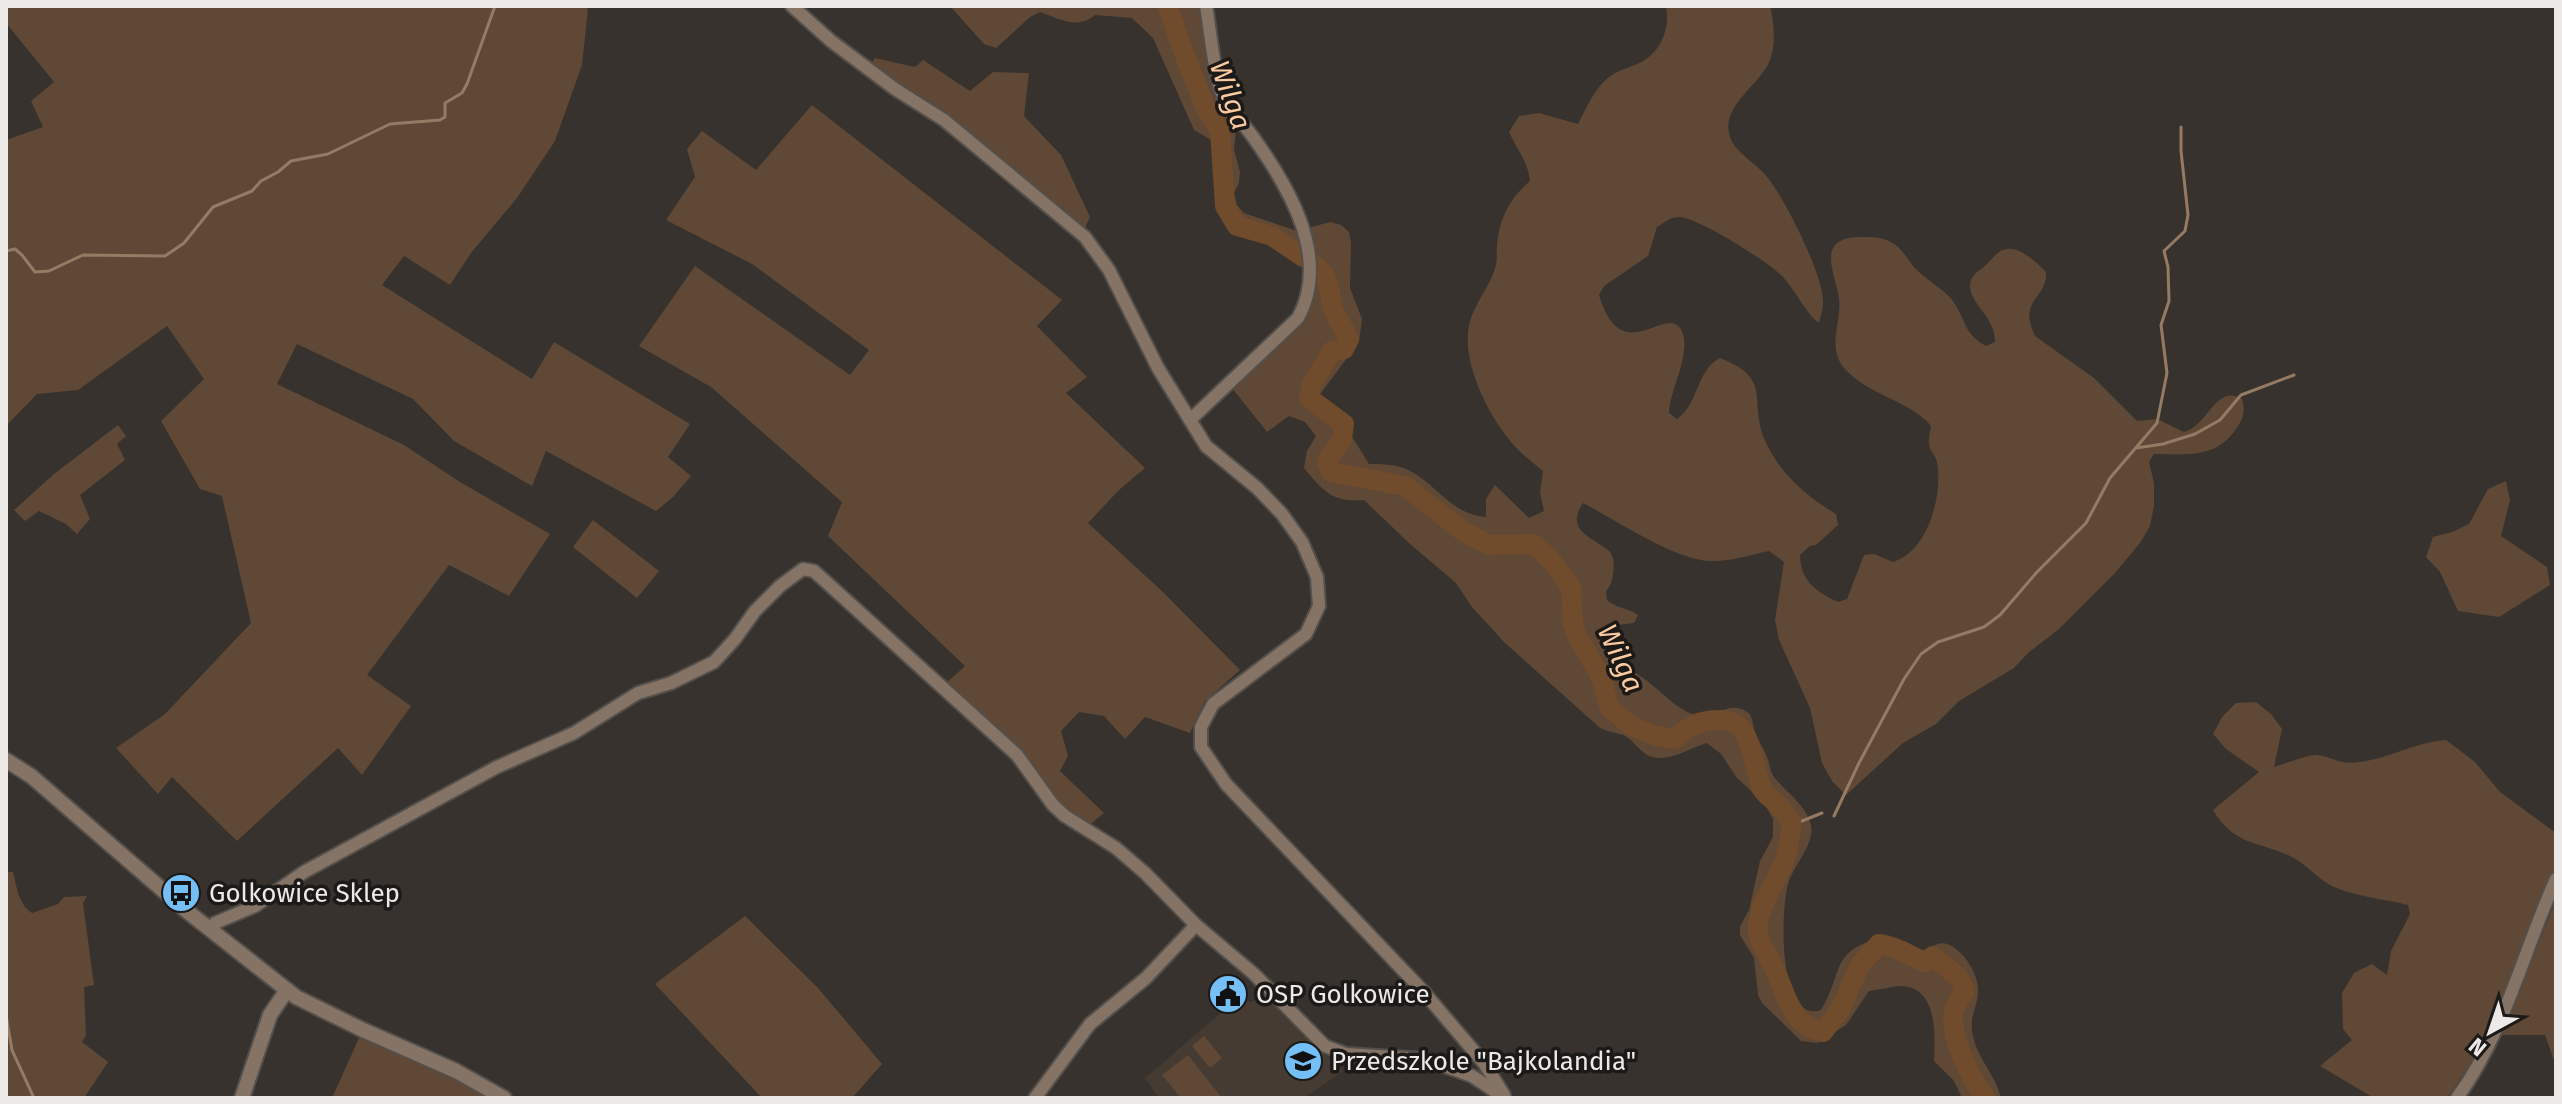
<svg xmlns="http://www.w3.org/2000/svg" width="2562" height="1104" font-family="'Fira Sans',sans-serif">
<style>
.built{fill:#453b33}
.green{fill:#5f4836}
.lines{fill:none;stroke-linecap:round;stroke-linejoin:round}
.stream{stroke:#967b64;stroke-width:3}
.river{stroke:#714c2c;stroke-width:20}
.minor-casing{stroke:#544f4b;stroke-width:16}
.tertiary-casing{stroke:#544f4b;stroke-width:18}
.minor{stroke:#857466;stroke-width:12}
.tertiary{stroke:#857466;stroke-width:14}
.labels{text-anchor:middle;stroke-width:7;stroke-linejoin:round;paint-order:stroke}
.poi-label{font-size:26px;fill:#ede9e6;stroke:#1c1a18;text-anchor:start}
.water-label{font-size:28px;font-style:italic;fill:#fccaa1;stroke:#1c1a18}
</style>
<rect width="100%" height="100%" fill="#37322d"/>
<path class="built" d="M 1265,996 L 1343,1071 L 1304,1098 L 1159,1098 L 1145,1078 L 1238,998 L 1251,1002 Z"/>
<g class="green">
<path d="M 6,6 L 583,6 L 588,9 L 582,65 L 555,141 L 517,198 L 471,253 L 450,285 L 404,256 L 382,285 L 532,379 L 554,342 L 690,424 L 668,457 L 691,476 L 673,497 L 656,511 L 546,451 L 532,486 L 454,441 L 413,399 L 297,344 L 277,384 L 404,445 L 460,482 L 550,534 L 509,596 L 449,565 L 367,675 L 411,706 L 362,775 L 338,748 L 237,841 L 172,777 L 158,794 L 116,748 L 165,714 L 251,623 L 222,496 L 200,489 L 161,421 L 204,379 L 167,326 L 78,390 L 37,394 L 6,426 L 6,140 L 43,127 L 31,101 L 54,82 L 6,23 Z"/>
<path d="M 950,6 L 1207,6 L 1219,76 L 1237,117 L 1234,150 L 1240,172 L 1239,183 L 1234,193 L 1237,205 L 1244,213 L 1297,231 L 1330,222 L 1341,225 L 1349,232 L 1351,243 L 1350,288 L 1362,319 L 1359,342 L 1318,397 L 1343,422 L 1369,464 C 1379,464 1390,464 1400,467 C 1434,477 1447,514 1486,517 L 1486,499 L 1495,485 L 1529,518 L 1544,511 L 1540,493 L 1543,471 C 1532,462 1520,453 1511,442 C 1486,412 1458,356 1471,318 C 1477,300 1490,286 1495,268 C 1498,260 1496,252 1497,244 C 1500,217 1510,198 1530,181 C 1528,161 1517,150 1509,132 L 1519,116 L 1539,113 L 1578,124 C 1587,107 1594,89 1609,77 C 1620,69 1633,67 1643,61 C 1662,50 1670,27 1666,6 L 1770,6 C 1774,22 1776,45 1770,60 C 1761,84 1723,104 1729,133 C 1732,152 1757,163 1768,178 C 1786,201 1821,271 1823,299 C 1824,307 1821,315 1819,323 C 1807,315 1794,288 1781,275 C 1767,261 1697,217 1679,217 C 1670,217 1664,223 1657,227 L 1648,256 L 1604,286 L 1599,295 C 1623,375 1670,296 1683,334 C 1690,356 1670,390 1669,413 L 1677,419 C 1699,404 1696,370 1720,358 C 1773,379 1749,399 1764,438 C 1778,472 1806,496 1836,514 L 1838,525 L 1816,545 L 1810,546 L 1800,555 C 1800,580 1816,592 1838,602 L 1847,599 L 1864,555 L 1874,554 L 1893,562 C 1928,551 1943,496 1937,462 C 1936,456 1930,451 1929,445 C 1928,440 1930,431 1931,426 C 1910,400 1869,396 1845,369 C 1826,348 1842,322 1839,298 C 1835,273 1815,238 1859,237 C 1869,237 1879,236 1889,241 C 1905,249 1906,260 1918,271 C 1929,282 1946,290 1955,304 C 1966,321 1964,334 1986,346 L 1995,342 C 1996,318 1970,304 1970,286 C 1970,276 1977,272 1984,267 C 1990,262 1995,253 2003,250 C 2018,244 2036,262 2046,272 C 2048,299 2017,299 2035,336 L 2094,378 L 2137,421 L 2157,419 L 2184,432 C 2208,426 2216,383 2242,399 C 2246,411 2243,419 2236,429 C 2216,459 2186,454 2154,454 L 2149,462 L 2154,483 L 2154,506 L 2150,526 L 2140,543 L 2115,573 L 2059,629 L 2028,653 L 2014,668 L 1959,701 L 1936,724 L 1903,743 L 1846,795 L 1832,781 L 1822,763 L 1810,708 L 1779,640 L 1775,620 L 1784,562 L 1769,551 C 1750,555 1732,561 1713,561 C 1677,562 1616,520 1583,503 C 1564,531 1594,538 1608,550 C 1615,556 1614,566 1613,574 C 1612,582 1611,585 1606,591 L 1607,600 C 1616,608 1628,608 1638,615 L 1634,623 L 1609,626 L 1606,634 L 1615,649 L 1616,658 C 1627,668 1640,675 1651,684 C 1665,695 1676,708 1692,714 C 1718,723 1727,696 1750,714 C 1753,720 1753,726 1755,732 C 1758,741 1765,750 1768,760 C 1770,766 1770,771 1774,777 C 1787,794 1805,803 1811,825 C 1815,843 1795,864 1789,881 C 1780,906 1777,1025 1821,1010 C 1844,973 1829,951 1881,938 L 1908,961 L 1917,961 C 1922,956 1929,948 1935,945 C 1955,935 1978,972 1978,988 C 1979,1007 1968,1015 1973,1036 C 1978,1059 1996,1076 2001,1098 L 1962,1098 L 1954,1081 L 1934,1061 C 1935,1035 1938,987 1901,986 C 1895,986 1877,990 1869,991 L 1846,1025 L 1818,1043 L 1801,1041 L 1762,1003 L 1758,995 L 1754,958 L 1740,935 L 1740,926 L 1749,910 L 1760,861 L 1773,837 L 1773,819 L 1764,803 L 1737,778 L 1721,754 L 1707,743 C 1689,748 1666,765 1647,755 C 1639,750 1632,739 1623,735 C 1614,732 1607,732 1599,727 L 1504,642 L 1472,607 L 1456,583 L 1410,544 L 1364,500 C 1333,503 1323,491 1304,468 L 1307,451 L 1316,436 L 1305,422 L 1289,416 L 1267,432 L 1232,388 L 1300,325 L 1312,301 L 1313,258 L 1299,260 L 1270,242 L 1229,231 L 1222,220 L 1218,157 L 1211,140 L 1194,130 L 1153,38 L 1132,18 L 1095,15 C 1077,30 1060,19 1040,12 L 1030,17 L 996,48 L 984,44 Z"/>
<path d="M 875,58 L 915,67 L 923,60 L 970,91 L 993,72 L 1029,73 L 1024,116 L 1061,155 L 1090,217 L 1084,230 L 870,65 Z"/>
<path d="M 812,105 L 1062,300 L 1037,326 L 1087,377 L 1066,393 L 1145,468 L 1119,490 L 1088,523 L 1164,593 L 1240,670 L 1205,701 L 1190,733 L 1145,717 L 1125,739 L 1104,716 L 1079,712 L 1061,731 L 1068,756 L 1060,771 L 1104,813 L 1087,827 L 1066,815 L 943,686 L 965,666 L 828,536 L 842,502 L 711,387 L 639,346 L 695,266 L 850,375 L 869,350 L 752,264 L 666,220 L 695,177 L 687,149 L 702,131 L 756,170 Z"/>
<path d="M 118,425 L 126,436 L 117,444 L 125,460 L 80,495 L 90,519 L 77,534 L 66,524 L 39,511 L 25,521 L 14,510 L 54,474 Z"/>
<path d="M 2506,481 L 2510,500 L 2501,536 L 2547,567 L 2550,585 L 2499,617 L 2458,611 L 2440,572 L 2426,557 L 2433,537 L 2452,532 L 2469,524 L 2488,489 Z"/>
<path d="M 593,520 L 659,571 L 637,598 L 573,547 Z"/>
<path d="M 2256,702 L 2271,714 L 2282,729 L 2274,767 C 2284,764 2309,754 2317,755 C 2334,757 2338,765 2360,762 C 2390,758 2416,742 2446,740 L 2475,762 L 2500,792 L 2556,833 L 2556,869 L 2514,980 L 2481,1048 L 2447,1098 L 2374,1098 L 2320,1066 L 2352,1040 L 2343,1029 L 2342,993 L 2354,973 L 2372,964 L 2387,975 L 2391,951 L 2410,914 L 2408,905 C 2385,899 2351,896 2330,885 C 2316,877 2305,863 2290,856 C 2255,840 2235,846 2213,810 L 2259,772 L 2226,749 L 2213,734 L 2222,717 L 2236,703 Z"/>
<path d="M 6,872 L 13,872 C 17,887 18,904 32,913 L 58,904 L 64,897 L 87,896 L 83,903 L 94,985 L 84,987 L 86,1035 L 82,1042 L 108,1062 L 84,1098 L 6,1098 Z"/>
<path d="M 2556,900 L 2556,1066 L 2545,1035 L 2502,1035 Z"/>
<path d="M 745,916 L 818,988 L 882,1064 L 852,1098 L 762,1098 L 655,984 Z"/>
<path d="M 367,1036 L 499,1098 L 332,1098 L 359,1038 Z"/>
<path d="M 1204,1036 L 1222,1058 L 1210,1068 L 1192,1046 Z"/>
<path d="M 1188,1055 L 1222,1098 L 1181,1098 L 1162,1075 Z"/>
</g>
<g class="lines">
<g class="stream">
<path d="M 6,251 L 15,249 L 22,255 L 35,272 L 49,271 L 83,255 L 165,256 L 184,243 L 213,207 L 252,191 L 261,181 L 278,172 L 291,161 L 328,154 L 390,124 L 440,120 L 445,117 L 445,103 L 462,93 L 467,84 L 495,6"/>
<path d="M 2136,448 L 2163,444 L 2195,434 L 2220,420 L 2241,395 L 2294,375"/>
<path d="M 1834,816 L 1859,763 L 1904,679 L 1921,654 L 1938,642 L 1984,627 L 2000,615 L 2037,572 L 2086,523 L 2110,478 L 2157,423 L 2167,373 L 2161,325 L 2169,301 L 2168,267 L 2164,251 L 2185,231 L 2188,215 L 2181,151 L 2181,127"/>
<path d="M 1792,825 L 1822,813"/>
<path d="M 6,1015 L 12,1050 L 34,1098"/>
</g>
<g class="river">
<path d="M 1168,6 L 1180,43 L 1206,109 L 1220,131 L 1225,206 L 1237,226 L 1272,236 L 1303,257"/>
<path d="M 1311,263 C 1333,278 1327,287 1333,309 C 1337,319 1344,329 1349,339 L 1344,349 L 1332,351 L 1311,386 L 1309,398 L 1344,424 L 1342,439 L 1327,461 L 1331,472 L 1405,486 L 1464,532 L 1490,545 L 1533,544 L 1550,559 L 1571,587 L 1573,623 L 1577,636 L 1601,677 L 1609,707 L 1631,726 L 1656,736 L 1675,739 C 1689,726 1699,720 1719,720 C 1753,718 1752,763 1761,787 C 1764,795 1773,799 1778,805 C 1784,810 1788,818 1792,825 C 1789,837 1788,851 1784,862 C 1776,883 1760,902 1758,926 C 1757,942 1767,952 1773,966 C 1786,992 1789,1025 1823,1032 L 1840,1010 L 1860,965 L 1879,944 C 1896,946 1908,955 1925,962 L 1933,956 L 1958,977 L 1965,990 C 1962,996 1957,1002 1955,1007 C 1946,1032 1971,1078 1985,1098"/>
</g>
<g class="minor-casing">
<g id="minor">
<path d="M 792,6 L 831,41 L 895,89 L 944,120 L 1085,237 L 1109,270 L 1158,368 L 1206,446 L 1257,488 L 1282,514 L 1302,542 L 1317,577 L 1319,606 L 1306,634 L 1213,704 L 1201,727 L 1201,747 L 1226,784 L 1422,990 L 1484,1063 L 1504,1095"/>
<path d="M 1190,420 L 1298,318 C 1331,258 1289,187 1253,137 C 1243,123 1228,107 1221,91 C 1214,74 1210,27 1206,6"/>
<path d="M 210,929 L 215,923 L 255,906 L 304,872 L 497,767 L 574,733 L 638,693 L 671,683 L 714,662 L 735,639 L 755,611 L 780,586 L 803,569 L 814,571 L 1017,755 L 1053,805 L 1065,816 L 1116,848 L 1145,873 L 1196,925 L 1254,974 L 1325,1046 L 1346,1054 L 1425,1059 L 1472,1076 L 1505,1098"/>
<path d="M 1035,1098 L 1090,1024 L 1146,978 L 1196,925"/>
<path d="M 2457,1098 C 2505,1032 2523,952 2556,879"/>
</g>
</g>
<g class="tertiary-casing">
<g id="tertiary">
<path d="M 6,760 L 31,776 L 188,912 L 296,997 L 363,1030 L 456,1071 L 504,1098"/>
<path d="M 242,1098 L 270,1015 L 287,990"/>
</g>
</g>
<use href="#minor" class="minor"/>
<use href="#tertiary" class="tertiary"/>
</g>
<defs>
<g id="bus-disc" transform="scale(2)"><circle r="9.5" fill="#74c0f6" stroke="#1c1a18"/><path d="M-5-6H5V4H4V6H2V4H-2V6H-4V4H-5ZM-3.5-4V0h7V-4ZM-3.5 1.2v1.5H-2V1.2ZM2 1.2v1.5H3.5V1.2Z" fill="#111"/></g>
<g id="civic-disc" transform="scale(2)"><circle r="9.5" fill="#74c0f6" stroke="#1c1a18"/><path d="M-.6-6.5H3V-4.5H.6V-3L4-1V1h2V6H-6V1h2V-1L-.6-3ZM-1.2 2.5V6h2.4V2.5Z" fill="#111"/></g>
<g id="school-disc" transform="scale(2)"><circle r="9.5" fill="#74c0f6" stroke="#1c1a18"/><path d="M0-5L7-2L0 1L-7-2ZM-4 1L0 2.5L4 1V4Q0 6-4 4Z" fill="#111"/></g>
</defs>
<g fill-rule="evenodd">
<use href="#bus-disc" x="181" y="893"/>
<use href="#civic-disc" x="1228" y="994"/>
<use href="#school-disc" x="1303" y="1061"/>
</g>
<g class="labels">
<g class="poi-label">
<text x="209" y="902">Golkowice Sklep</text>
<text x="1256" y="1003">OSP Golkowice</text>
<text x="1331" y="1070">Przedszkole "Bajkolandia"</text>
</g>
<g class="water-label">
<text transform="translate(1231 95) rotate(70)" y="10">Wilga</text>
<text transform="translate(1621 658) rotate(65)" y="10">Wilga</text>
</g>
</g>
<rect width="2562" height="1104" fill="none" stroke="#ede9e6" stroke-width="16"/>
<g transform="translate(2490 1032) rotate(220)" stroke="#1c1a18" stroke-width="6" paint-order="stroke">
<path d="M0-6L14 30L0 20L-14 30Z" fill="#ede9e6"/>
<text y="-12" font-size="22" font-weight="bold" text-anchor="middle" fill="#ede9e6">N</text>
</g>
</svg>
